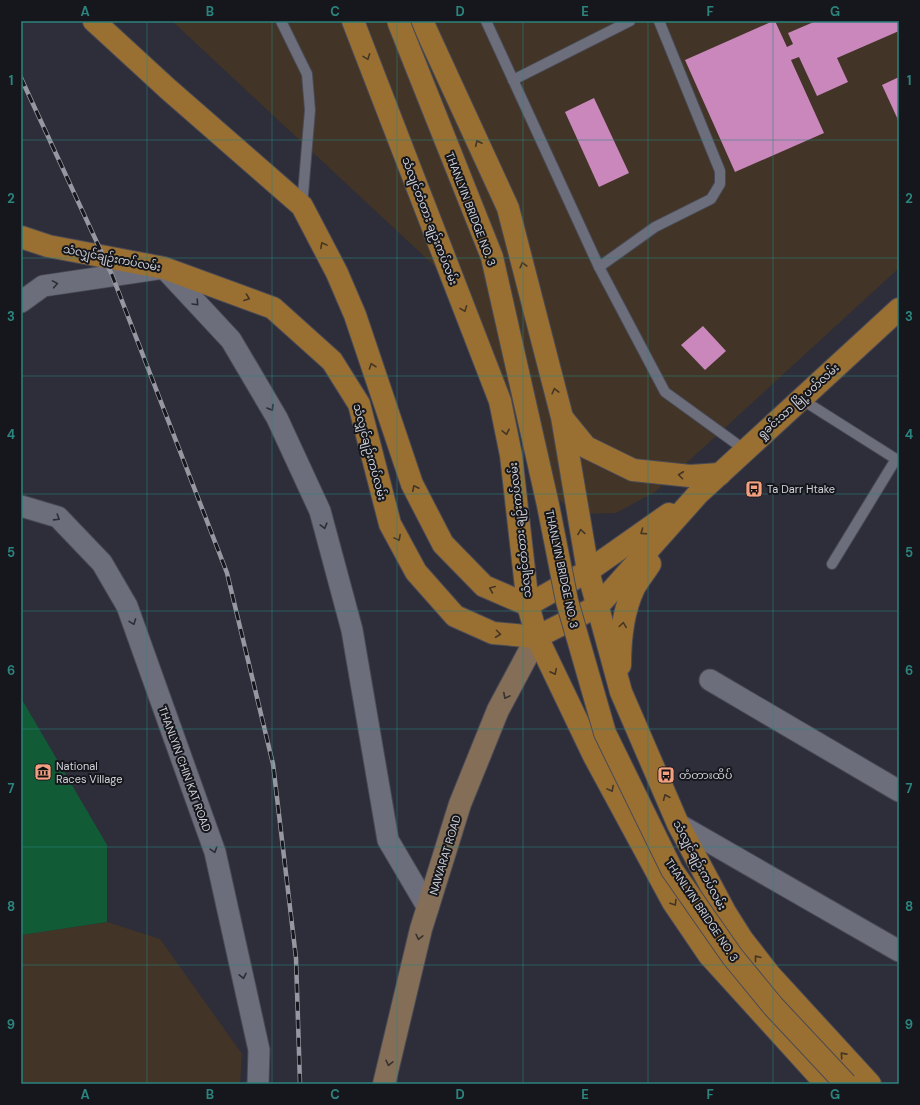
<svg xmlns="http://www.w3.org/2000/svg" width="920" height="1105" font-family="'DM Sans','Noto Sans Myanmar',sans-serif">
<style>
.industrial{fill:#423426}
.green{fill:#115c37}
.building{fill:#c987bc}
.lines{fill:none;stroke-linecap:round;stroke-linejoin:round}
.lane-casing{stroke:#494a55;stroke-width:12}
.street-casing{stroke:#494a55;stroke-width:23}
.secondary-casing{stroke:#494a55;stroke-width:24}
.primary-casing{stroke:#494a55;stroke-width:24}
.lane{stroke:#6d6e7c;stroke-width:10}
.street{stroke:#6d6e7c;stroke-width:21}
.secondary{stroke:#846e57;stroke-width:22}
.primary{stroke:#9a6f32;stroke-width:22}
.rail-casing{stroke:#9697a1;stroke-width:4.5}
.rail{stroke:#16171c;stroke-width:3;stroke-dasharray:9;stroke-linecap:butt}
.primary-bridge-casing{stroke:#494a55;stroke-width:24;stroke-linecap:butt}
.primary-bridge{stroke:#9a6f32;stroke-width:22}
.oneway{stroke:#443624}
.oneway2{stroke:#2c2d34}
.oneway3{stroke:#37312e}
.grid{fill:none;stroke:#2c847e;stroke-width:1;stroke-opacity:0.55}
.labels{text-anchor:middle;stroke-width:4;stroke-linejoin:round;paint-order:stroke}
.street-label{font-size:11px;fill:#d0d1d9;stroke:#16171c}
.poi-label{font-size:11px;fill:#d0d1d9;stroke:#16171c;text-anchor:start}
.neatline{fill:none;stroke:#2c847e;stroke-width:1.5}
.grid-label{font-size:13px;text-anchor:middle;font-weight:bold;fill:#2c847e}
</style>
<rect width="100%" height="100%" fill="#2d2e3a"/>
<g class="industrial">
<path d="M 172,21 L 899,21 L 899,268 L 655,492 L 616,513 L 579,514 L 551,495 L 457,287 Z"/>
<path d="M 107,922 L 160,939 L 242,1054 L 240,1084 L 21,1084 L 21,935 Z"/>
</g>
<path class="green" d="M 21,698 L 107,845 L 107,922 L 21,935 Z"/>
<g class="building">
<path d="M 773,21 L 775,21 L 787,47 L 793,44 L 788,33 L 816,21 L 899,21 L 899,31 L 837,58 L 848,82 L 817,96 L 799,57 L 791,60 L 824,133 L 735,172 L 685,60 Z"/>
<path d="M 899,77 L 899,122 L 882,85 Z"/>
<path d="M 594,98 L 629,173 L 599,187 L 565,112 Z"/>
<path d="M 703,326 L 726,351 L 705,370 L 681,345 Z"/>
</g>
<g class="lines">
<g class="lane-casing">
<g id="lane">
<path d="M 281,21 L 307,74 L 310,110 L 302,206"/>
<path d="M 486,21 L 599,267 L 665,392 L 745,450"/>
<path d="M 513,80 L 630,21"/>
<path d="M 599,267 L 655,227 L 711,199 L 720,184 L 720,171 L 659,21"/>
<path d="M 801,399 L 899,461"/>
<path d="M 832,564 L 896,459"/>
</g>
</g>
<g class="street-casing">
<g id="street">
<path d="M 21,302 L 43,286 L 164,268 L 231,340 L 277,418 L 320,511 L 352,630 L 388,840 L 428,908"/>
<path d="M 21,506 L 58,517 L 102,563 L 127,606 L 215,852 L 259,1050 L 258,1084"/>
<path d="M 710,680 L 899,791"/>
<path d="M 678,824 L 899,951"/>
</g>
</g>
<g class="secondary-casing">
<path id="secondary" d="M 384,1084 L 421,929 L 460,804 L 498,710 L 537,637"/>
</g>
<g class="primary-casing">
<g id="primary">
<path d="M 94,21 L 168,89 L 302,206 L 337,273 L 355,315 L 412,484 L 443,544 L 484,586 L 528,605"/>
<path d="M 353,21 L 500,401 L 511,455 L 528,605 L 537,637 L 594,756 L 673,902 L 709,955 L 826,1084"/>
<path d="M 422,21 L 508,208 L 562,417 L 588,571 L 621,692 L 678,824 L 725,912 L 742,939 L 770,975 L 870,1084"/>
<path d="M 21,237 L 48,246 L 164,268 L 273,308 L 332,361 L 359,404 L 390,524 L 416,572 L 455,616 L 493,633 L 537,637 L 598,606 L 698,494 L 899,309"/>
<path d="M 564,420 L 586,447 L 633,470 L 690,476 L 720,474"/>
<path d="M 528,605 L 588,571 L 669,514"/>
<path d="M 620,665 C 620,639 623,611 634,588 C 639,579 645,572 650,564"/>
</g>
</g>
<use href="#lane" class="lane"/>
<use href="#street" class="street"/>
<use href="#secondary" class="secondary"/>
<use href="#primary" class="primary"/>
<g class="rail-casing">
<path id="rail" d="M 21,78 L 112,275 L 227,573 L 273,764 L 296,958 L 300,1084"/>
</g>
<use href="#rail" class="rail"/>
<g class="primary-bridge-casing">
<path id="primary-bridge" d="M 398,21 L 492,257 L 548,505 L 567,601 L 605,733 L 672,870 L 732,956 L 773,1006 L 846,1084"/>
</g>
<use href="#primary-bridge" class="primary-bridge"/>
</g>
<defs><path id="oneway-chevron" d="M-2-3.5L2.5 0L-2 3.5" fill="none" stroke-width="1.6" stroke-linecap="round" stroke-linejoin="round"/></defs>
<g class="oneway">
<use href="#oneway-chevron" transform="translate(367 57) rotate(69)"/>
<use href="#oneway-chevron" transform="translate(478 143) rotate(-115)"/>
<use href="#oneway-chevron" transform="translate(323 245) rotate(-118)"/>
<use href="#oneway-chevron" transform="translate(523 265) rotate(-104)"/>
<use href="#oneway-chevron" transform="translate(247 298) rotate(20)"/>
<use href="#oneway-chevron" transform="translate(464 309) rotate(69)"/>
<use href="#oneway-chevron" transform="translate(372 366) rotate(-109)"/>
<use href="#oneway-chevron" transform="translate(555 391) rotate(-104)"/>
<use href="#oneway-chevron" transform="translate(506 432) rotate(78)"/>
<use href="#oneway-chevron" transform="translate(681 475) rotate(-173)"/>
<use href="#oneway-chevron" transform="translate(415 488) rotate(-116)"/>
<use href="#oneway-chevron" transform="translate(581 532) rotate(-99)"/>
<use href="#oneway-chevron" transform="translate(643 532) rotate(146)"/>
<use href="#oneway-chevron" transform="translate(398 538) rotate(62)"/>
<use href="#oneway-chevron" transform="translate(492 589) rotate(-157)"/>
<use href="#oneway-chevron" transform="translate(623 625) rotate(-82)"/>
<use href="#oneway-chevron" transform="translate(498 634) rotate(7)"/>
<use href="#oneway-chevron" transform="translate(554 672) rotate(64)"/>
<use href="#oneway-chevron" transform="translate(611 789) rotate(62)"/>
<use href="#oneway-chevron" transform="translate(666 797) rotate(-113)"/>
<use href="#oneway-chevron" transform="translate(674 903) rotate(58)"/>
<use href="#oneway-chevron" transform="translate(757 958) rotate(-128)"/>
<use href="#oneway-chevron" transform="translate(843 1055) rotate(-132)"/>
</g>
<g class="oneway2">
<use href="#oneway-chevron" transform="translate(55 284) rotate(-10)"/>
<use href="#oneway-chevron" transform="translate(196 303) rotate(47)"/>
<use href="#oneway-chevron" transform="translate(271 408) rotate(59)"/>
<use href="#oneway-chevron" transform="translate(57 518) rotate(32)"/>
<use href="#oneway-chevron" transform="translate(324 526) rotate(75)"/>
<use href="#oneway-chevron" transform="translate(133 622) rotate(70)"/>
<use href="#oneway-chevron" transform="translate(214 850) rotate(73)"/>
<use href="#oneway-chevron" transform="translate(243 976) rotate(78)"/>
</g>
<g class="oneway3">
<use href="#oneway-chevron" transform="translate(506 696) rotate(118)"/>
<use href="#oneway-chevron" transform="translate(419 937) rotate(103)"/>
<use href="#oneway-chevron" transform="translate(389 1063) rotate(103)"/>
</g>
<path class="grid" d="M 147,21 L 147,1084M 272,21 L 272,1084M 397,21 L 397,1084M 523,21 L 523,1084M 648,21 L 648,1084M 773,21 L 773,1084M 21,140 L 899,140M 21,258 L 899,258M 21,376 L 899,376M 21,494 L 899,494M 21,611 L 899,611M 21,729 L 899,729M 21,847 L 899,847M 21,965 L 899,965"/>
<defs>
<g id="bus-square" transform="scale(0.9)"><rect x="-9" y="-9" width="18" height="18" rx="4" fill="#f2a080" stroke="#16171c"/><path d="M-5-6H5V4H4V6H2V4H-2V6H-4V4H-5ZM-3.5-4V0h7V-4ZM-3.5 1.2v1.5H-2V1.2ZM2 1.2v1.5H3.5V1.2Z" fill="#111"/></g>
<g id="museum-square" transform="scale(0.9)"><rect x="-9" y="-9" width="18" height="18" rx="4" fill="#f2a080" stroke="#16171c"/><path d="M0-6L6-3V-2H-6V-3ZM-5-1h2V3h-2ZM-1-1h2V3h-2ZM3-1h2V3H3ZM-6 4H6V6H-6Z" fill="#111"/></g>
</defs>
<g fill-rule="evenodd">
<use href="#bus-square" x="754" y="489"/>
<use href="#museum-square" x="43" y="772"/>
<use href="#bus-square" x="666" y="775"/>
</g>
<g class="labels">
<g class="street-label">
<text transform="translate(471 209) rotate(69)" y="4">THANLYIN BRIDGE NO. 3</text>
<text transform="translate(430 221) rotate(69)" y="4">သံလျင်တံတား ချဉ်းကပ်လမ်း</text>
<text transform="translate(112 258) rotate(11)" y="4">သံလျှင်ချဉ်းကပ်လမ်း</text>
<text transform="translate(798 401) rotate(-42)" y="4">ရှုခင်းသာ မြို့ပတ်လမ်း</text>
<text transform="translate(370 452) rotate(75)" y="4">သံလျှင်ချဉ်းကပ်လမ်း</text>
<text transform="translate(520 530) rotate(-96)" y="4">သံလျင်တံတား ချဉ်းကပ်လမ်း</text>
<text transform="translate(562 569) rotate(78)" y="4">THANLYIN BRIDGE NO. 3</text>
<text transform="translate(185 769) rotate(70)" y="4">THANLYIN CHIN KAT ROAD</text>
<text transform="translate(445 855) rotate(-73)" y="4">NAWARAT ROAD</text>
<text transform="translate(700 865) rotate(62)" y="4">သံလျှင်ချဉ်းကပ်လမ်း</text>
<text transform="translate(702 910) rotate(56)" y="4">THANLYIN BRIDGE NO. 3</text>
</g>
<g class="poi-label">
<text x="767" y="493">Ta Darr Htake</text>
<text x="56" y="770">National<tspan x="56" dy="13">Races Village</tspan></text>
<text x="679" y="779">တံတားထိပ်</text>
</g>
</g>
<rect width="920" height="1105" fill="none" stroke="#16171c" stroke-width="44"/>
<rect x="22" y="22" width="876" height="1061" class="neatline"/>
<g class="grid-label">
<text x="85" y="16">A</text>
<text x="210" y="16">B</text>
<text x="335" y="16">C</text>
<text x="460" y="16">D</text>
<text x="585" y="16">E</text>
<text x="710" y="16">F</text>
<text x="835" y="16">G</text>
<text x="11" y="85">1</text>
<text x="909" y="85">1</text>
<text x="11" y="203">2</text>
<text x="909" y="203">2</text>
<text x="11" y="321">3</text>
<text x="909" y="321">3</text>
<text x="11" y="439">4</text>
<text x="909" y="439">4</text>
<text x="11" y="557">5</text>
<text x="909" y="557">5</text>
<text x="11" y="675">6</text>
<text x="909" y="675">6</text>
<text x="11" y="793">7</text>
<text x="909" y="793">7</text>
<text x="11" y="911">8</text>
<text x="909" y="911">8</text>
<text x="11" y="1029">9</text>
<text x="909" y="1029">9</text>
<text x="85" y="1099">A</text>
<text x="210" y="1099">B</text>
<text x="335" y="1099">C</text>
<text x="460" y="1099">D</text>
<text x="585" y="1099">E</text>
<text x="710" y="1099">F</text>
<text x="835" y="1099">G</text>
</g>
</svg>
